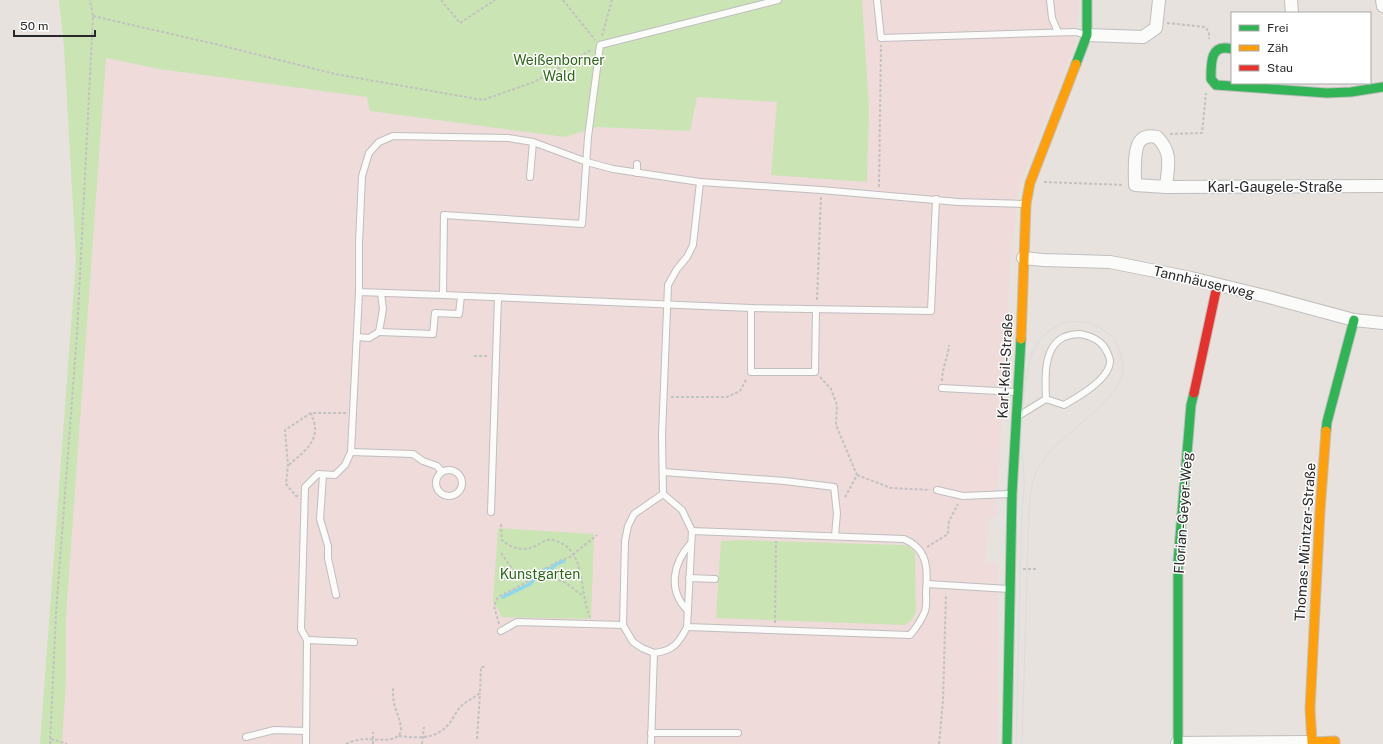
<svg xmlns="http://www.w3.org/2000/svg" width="1383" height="744" font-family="'Public Sans',sans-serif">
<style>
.medical{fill:#eedbda}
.green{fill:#cae4b4}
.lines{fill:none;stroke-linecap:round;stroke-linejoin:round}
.stream{stroke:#8dd8ec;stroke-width:3.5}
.lane-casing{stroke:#c0bebf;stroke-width:8}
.street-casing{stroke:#c0bebf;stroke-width:14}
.fast-casing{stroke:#c0bebf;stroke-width:11}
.slow-casing{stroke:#c0bebf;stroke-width:11}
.jam-casing{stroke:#c0bebf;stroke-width:11}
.path{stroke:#c3c2c2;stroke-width:2;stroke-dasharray:3 2;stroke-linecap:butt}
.lane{stroke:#fbfbfa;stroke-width:6}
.street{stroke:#fbfbfa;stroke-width:12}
.fast{stroke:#30b455;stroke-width:9}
.slow{stroke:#ff9f0a;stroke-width:9}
.jam{stroke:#e5322d;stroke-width:9}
.tram{stroke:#dcdcde;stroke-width:1}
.labels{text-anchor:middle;stroke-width:3;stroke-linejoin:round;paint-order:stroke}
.park-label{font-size:14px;fill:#2b6717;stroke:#fff}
.street-label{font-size:14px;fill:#282828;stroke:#fff}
</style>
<rect width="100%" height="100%" fill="#e7e2dd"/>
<path class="medical" d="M 862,0 L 1079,0 L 1076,42 L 1019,185 L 1010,263 L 996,517 L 988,518 L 985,562 L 998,564 L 998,744 L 62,744 L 66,679 L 66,616 L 106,58 L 159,69 L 367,97 L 370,111 L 565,137 L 597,127 L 690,131 L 696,97 L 777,102 L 867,182 L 869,108 Z"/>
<g class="green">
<path d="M 59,0 L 862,0 L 869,108 L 867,182 L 771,175 L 777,102 L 697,97 L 690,131 L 597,127 L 565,137 L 370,111 L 367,97 L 159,69 L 106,58 L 66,616 L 66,679 L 62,744 L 40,744 L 76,259 L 64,47 Z"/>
<path d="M 498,528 L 594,534 L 591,619 L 502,617 L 493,601 Z"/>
<path d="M 742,540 L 900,545 L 908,546 L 915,553 L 916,612 L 912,620 L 905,625 L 716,618 L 721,541 Z"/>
</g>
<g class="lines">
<path class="stream" d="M 503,597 L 530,584 L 537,576 L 546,569 L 551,569 L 555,565 L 564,561"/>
<g class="lane-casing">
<g id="lane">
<path d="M 877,0 L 881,38 L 1076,32 L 1086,35"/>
<path d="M 1050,0 L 1052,18 L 1058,32"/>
<path d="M 637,173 L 637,164"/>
<path d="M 530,177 L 533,142"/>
<path d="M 359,292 L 359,243 L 362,176 L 369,153 L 379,142 L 393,136 L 508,138 L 533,142 L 587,162 L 613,169 L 700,182 L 821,190 L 958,202 L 1024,204"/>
<path d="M 443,295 L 751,308 L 931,311 L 936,199"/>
<path d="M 751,308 L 751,372 L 815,372 L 816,310"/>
<path d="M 379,332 L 433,334 L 435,313 L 459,314 L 461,296"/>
<path d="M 1080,334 C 1091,336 1102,340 1107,352 C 1108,354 1110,358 1110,361 C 1110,379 1078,397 1064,405 L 1046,399 C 1045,379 1043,347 1064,337 C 1069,335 1075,334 1080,334 Z"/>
<path d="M 357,337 L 369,338 L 379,332 L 383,309 L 381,293"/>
<path d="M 942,388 L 1016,392"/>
<path d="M 1020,415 L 1046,399"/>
<path d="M 351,452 L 413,454 L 423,461 L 437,466 L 442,472"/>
<circle cx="449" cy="483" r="13"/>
<path d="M 663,472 L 785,481 L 834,487 L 837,513 L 835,536"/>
<path d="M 323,475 L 320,519 L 328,546 L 328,558 L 336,595"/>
<path d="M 937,490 L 963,496 L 1010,494"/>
<path d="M 663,494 L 662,435 L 668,285 L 677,269 L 687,257 L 693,245 L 700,182"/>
<path d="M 491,512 L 498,297"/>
<path d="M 689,578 L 715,579"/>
<path d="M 927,584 L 1009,589"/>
<path d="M 688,611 C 667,590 673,563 691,543"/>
<path d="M 687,627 L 910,635 C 916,628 922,619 925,611 C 927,605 926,598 926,592 C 928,569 928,549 904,539 L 692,531"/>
<path d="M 501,631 L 517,622 L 623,625"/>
<path d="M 307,640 L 354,642"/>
<path d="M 654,653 L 642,648 L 633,642 L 623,625 L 625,541 L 628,526 L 634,514 L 663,494"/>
<path d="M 651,733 L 738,733"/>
<path d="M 246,737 L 274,730 L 306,731"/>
<path d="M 306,744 L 307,640 L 301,629 L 305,487 L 318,474 L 335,475 L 345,465 L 351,452 L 359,292 L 443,295 L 444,215 L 582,224 L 588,137 L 600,45 L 778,0"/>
<path d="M 651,744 L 654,653 C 673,651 679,643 687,627 L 692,531 L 682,510 L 663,494"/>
</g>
</g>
<g class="street-casing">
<g id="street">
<path d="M 1291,0 L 1292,13"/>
<path d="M 1382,0 L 1383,6"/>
<path d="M 1087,35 L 1143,37 L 1156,28 L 1159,0"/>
<path d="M 1166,187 C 1168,166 1173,153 1157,137 C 1152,136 1145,136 1141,140 C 1133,147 1135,174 1135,185 L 1166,187 L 1383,186"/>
<path d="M 1023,258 L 1043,260 L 1110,262 L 1191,278 L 1265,296 L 1354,320 L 1383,323"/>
<path d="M 1177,743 L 1312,742"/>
</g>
</g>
<g class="fast-casing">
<g id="fast">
<path d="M 1232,49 C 1210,43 1211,63 1211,79 L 1216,85 L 1327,93 L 1351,92 L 1383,87"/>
<path d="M 1076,64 L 1087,35 L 1087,0"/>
<path d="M 1326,431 L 1327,422 L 1354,320"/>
<path d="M 1007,744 L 1012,494 L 1021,339"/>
<path d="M 1178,744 L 1178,561 L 1191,405 L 1194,393"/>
</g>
</g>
<g class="slow-casing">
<g id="slow">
<path d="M 1021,339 L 1026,204 L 1030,183 L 1076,64"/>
<path d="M 1326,431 L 1320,511 L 1310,709 L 1312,742 L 1335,741 L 1335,744"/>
</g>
</g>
<g class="jam-casing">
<path id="jam" d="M 1194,393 L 1217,286"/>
</g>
<g class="path">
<path d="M 441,0 L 460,23 L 495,0"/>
<path d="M 563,0 L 595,40"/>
<path d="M 93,16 L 215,44 L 335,74 L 483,100 L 534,82 L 591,50"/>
<path d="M 1167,23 L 1205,27 L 1209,32 L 1209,39"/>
<path d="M 602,36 L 612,0"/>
<path d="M 1170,134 L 1202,133 L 1206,93"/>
<path d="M 1044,182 L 1124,185"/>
<path d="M 879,187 L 881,45"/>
<path d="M 817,300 L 821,197"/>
<path d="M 474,356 L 488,356"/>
<path d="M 820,377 L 831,389 L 837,405 L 836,425 L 857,475 L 844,499"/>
<path d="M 942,381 C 942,368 948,357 949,345"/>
<path d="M 671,397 L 727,397 L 740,391 L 747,378"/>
<path d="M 289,465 C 299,455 313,447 315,432 C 316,427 313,419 311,413"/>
<path d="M 857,475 L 891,488 L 930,490"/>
<path d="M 298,496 L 296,496 L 286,484 L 288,465 L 285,430 L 311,413 L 346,413"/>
<path d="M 501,524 L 502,540 C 509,547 523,552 533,547 C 540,545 545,538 553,540 C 588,549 578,591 590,617"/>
<path d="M 927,547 L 948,534 L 949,521 L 958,504"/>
<path d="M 501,553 L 513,570 L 531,579"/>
<path d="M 1023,569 L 1038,569"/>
<path d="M 540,572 L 566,583 L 583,596"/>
<path d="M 775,623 L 776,541"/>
<path d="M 499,624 L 494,606 L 498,597 L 529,581 L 534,575 L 561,560 L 570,557 L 597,535"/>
<path d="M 399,736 C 417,738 434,740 448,725 C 452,721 454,715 458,710 C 463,702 473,699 480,693 L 481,667 L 485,667"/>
<path d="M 51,739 L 67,744"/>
<path d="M 477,739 L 480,693"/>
<path d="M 50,744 L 56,613 L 77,334 L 93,16 L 90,0"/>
<path d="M 346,744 C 351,741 358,740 364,739 C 375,739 399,744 401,730 C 401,721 396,712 394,703 C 393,698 393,693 393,688"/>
<path d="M 373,744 L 373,732"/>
<path d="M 422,744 L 424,727"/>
<path d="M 939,744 L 943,700 L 946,594"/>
</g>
<use href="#lane" class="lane"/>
<use href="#street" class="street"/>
<use href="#fast" class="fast"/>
<use href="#slow" class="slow"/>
<use href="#jam" class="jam"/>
<path class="tram" d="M 1016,744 L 1022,509 C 1023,499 1025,489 1024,479 C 1024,467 1022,455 1021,443 C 1021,420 1025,366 1035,347 C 1041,336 1055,324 1068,322 C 1084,320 1098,324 1110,335 C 1115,339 1118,346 1120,353 C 1121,358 1124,365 1123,371 C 1121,394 1078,425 1062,440 C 1053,447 1046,456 1040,465 C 1032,477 1030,494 1029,509 L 1022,744"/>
</g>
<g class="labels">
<g class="park-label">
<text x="559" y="65">Weißenborner<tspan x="559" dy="16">Wald</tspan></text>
<text x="540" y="579">Kunstgarten</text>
</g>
<g class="street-label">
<text x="1275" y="192">Karl-Gaugele-Straße</text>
<text transform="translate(1204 282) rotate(13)" y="5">Tannhäuserweg</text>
<text transform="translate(1005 366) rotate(-87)" y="5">Karl-Keil-Straße</text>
<text transform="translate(1183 513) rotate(-86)" y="5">Florian-Geyer-Weg</text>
<text transform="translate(1305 542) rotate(-86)" y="5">Thomas-Müntzer-Straße</text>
</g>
</g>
<rect x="1231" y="12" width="140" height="72" fill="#ffffff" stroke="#a9a9a9"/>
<rect x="1239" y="25" width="20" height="6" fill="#30b455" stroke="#a9a9a9"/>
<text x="1267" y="32" font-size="12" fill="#282828">Frei</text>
<rect x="1239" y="45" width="20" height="6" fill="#ff9f0a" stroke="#a9a9a9"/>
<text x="1267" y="52" font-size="12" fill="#282828">Zäh</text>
<rect x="1239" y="65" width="20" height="6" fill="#e5322d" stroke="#a9a9a9"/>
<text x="1267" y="72" font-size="12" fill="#282828">Stau</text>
<path d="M14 30v6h81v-6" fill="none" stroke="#282828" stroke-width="2"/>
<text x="20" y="30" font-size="12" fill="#282828" stroke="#ffffff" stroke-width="3" paint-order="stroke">50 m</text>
</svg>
